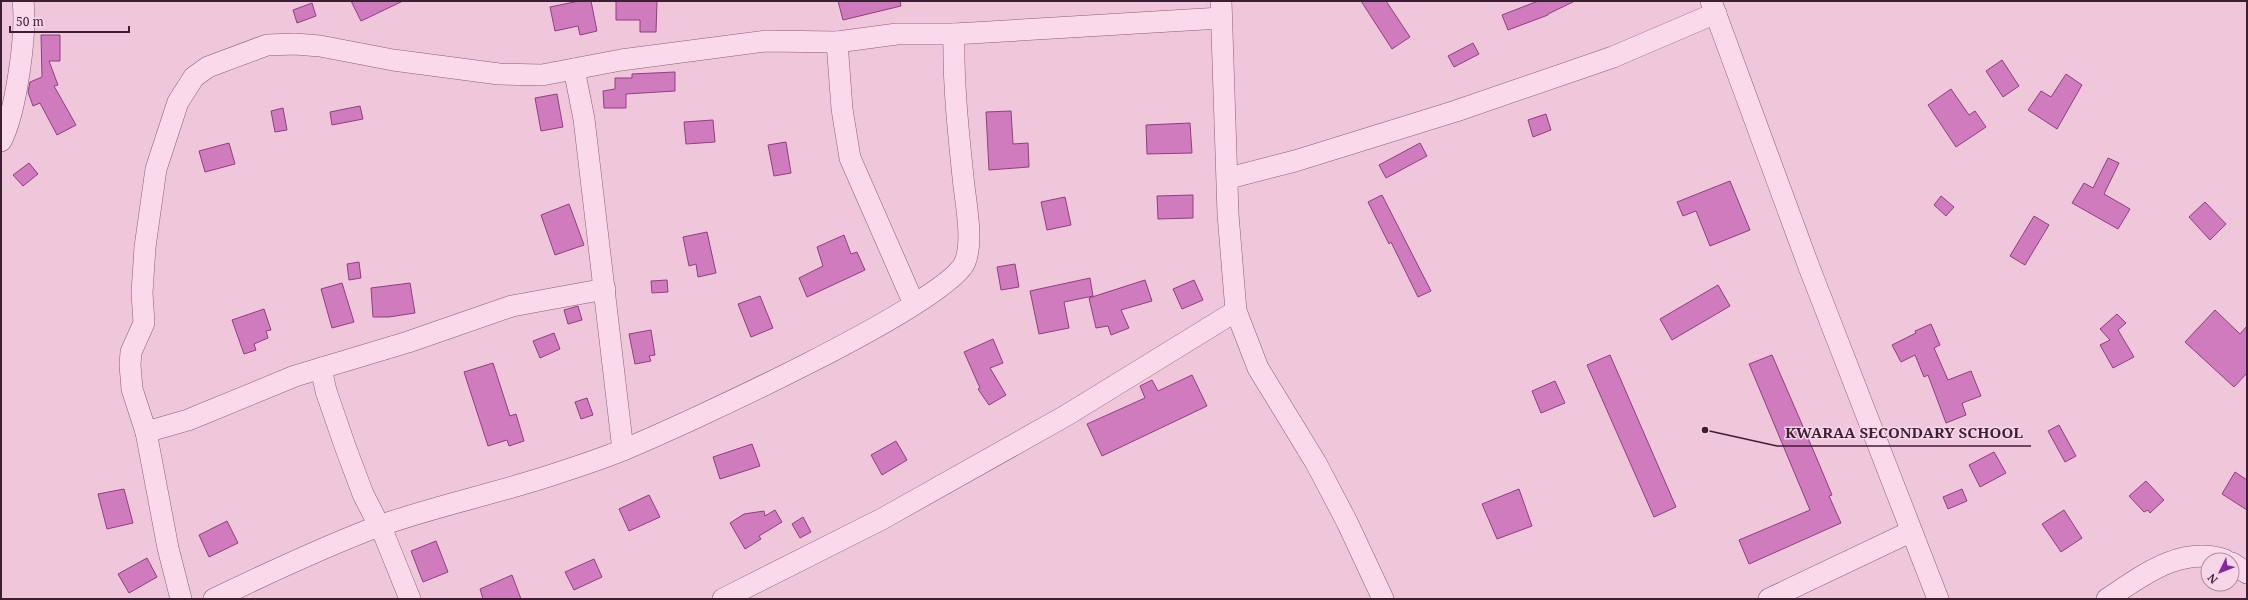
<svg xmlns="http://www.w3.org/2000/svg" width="2248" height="600" font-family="'Noto Serif',serif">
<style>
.building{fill:#cf7bbe;stroke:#8d407e}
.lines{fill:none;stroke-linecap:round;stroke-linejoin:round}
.minor-casing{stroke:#8c5b7c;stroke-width:22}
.minor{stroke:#fadaea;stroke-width:21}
.leader{fill:none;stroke:#3c1f34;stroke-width:1.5}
.callout-dot{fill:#3c1f34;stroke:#f7d6e7;stroke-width:1.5}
.callout-label{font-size:15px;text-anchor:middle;font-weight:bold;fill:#3c1f34;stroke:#f7d6e7;stroke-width:3;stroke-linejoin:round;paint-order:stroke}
</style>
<rect width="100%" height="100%" fill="#f0c6db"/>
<g class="building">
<path d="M 351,1 L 403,1 L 361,21 Z"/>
<path d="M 579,1 L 591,1 L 597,31 L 580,35 L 578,26 L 555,31 L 550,7 Z"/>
<path d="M 616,1 L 657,1 L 656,32 L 640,32 L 640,20 L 616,20 Z"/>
<path d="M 838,1 L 900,1 L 901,6 L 843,20 Z"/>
<path d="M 1361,1 L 1386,1 L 1410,37 L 1392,49 Z"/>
<path d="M 1538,1 L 1575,1 L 1548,14 L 1548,15 L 1508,30 L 1502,15 Z"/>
<path d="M 312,3 L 316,16 L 297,23 L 293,10 Z"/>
<path d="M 41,35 L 60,35 L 60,61 L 49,61 L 58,85 L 54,86 L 76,125 L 57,135 L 40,103 L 33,106 L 28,92 L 30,82 L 42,77 Z"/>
<path d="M 1473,43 L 1479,54 L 1454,67 L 1448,56 Z"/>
<path d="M 2002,60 L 2019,86 L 2003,97 L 1986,71 Z"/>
<path d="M 675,72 L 675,91 L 626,94 L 626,108 L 604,108 L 603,91 L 615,89 L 615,78 L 632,78 L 632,74 Z"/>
<path d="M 2066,74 L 2082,85 L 2057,129 L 2028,110 L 2041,91 L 2051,97 Z"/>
<path d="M 1951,89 L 1969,115 L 1975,111 L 1986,127 L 1956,147 L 1928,105 Z"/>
<path d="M 557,94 L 563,127 L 541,131 L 535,98 Z"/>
<path d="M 360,106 L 363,119 L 332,125 L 330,112 Z"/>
<path d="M 283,108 L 287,130 L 275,132 L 271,111 Z"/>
<path d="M 1011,111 L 1013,144 L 1028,143 L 1029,167 L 989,170 L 986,112 Z"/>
<path d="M 1546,114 L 1551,130 L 1533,137 L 1528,120 Z"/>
<path d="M 713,120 L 715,142 L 686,144 L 684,122 Z"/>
<path d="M 1190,123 L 1192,153 L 1147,154 L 1146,125 Z"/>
<path d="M 786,142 L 791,173 L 774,176 L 768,145 Z"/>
<path d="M 229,143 L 235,164 L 205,172 L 199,151 Z"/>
<path d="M 1420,143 L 1427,156 L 1386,178 L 1379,165 Z"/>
<path d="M 2108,158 L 2119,163 L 2104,194 L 2130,209 L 2118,229 L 2072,203 L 2084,183 L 2093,188 Z"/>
<path d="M 29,163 L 38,174 L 23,186 L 13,175 Z"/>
<path d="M 1730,181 L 1750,230 L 1710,246 L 1696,211 L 1683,216 L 1677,202 Z"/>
<path d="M 1193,195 L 1193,218 L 1158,219 L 1157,196 Z"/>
<path d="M 1382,195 L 1431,291 L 1418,297 L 1391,242 L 1389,244 L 1368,202 Z"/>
<path d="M 1941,196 L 1954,207 L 1946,216 L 1934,205 Z"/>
<path d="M 1065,197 L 1071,225 L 1047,230 L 1041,202 Z"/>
<path d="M 2205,202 L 2226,224 L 2210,240 L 2189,217 Z"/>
<path d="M 569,204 L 584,245 L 555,255 L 541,215 Z"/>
<path d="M 2034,216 L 2049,225 L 2025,265 L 2010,256 Z"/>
<path d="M 707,232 L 716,273 L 698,277 L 696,264 L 689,266 L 683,237 Z"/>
<path d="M 844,235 L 851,254 L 857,252 L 865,270 L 807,297 L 799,278 L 823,266 L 817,247 Z"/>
<path d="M 359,262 L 361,278 L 349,280 L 347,264 Z"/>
<path d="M 1015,264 L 1019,287 L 1001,290 L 997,267 Z"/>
<path d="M 1090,278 L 1093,296 L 1064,302 L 1069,328 L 1039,334 L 1030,291 Z"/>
<path d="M 667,280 L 668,292 L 652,293 L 651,281 Z"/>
<path d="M 1145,280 L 1152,301 L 1121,310 L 1129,328 L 1111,335 L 1108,326 L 1096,328 L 1089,298 Z"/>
<path d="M 1194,280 L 1203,300 L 1182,309 L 1173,289 Z"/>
<path d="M 342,283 L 354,322 L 332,328 L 321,289 Z"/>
<path d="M 410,283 L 415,313 L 389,317 L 373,317 L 371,288 Z"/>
<path d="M 1718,285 L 1730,306 L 1672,340 L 1660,319 Z"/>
<path d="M 760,296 L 773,328 L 751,337 L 738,304 Z"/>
<path d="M 578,306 L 582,320 L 568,324 L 564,310 Z"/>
<path d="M 264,309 L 271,330 L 266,331 L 268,338 L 254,344 L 256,350 L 244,354 L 232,320 Z"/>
<path d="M 2215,310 L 2240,334 L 2247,326 L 2247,373 L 2234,387 L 2185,342 Z"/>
<path d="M 2117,314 L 2126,323 L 2118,330 L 2134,357 L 2113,368 L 2100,345 L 2110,340 L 2100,329 Z"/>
<path d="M 1931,324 L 1940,345 L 1934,348 L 1948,380 L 1971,371 L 1981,396 L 1962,403 L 1966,415 L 1946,423 L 1928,375 L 1924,377 L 1915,355 L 1901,362 L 1892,345 L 1916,333 L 1915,331 Z"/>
<path d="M 651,330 L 655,355 L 649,356 L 651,361 L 635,364 L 629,334 Z"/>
<path d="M 554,333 L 560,349 L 540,358 L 533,341 Z"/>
<path d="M 993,339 L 1003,363 L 990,368 L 1006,395 L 989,405 L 978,389 L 980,388 L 964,352 Z"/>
<path d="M 1610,355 L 1676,507 L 1654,517 L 1587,365 Z"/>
<path d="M 1772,355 L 1814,452 L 1832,495 L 1829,496 L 1841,523 L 1749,564 L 1739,540 L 1810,510 L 1749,364 Z"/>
<path d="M 493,363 L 510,416 L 516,414 L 524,441 L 509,446 L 507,440 L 488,446 L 464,372 Z"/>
<path d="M 1192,375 L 1207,406 L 1102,456 L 1087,424 L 1145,398 L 1140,386 L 1152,380 L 1158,391 Z"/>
<path d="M 1555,381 L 1565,403 L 1541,413 L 1532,391 Z"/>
<path d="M 587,398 L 593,415 L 581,419 L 575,402 Z"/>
<path d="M 2059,425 L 2076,456 L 2065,462 L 2048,431 Z"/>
<path d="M 896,441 L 907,460 L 882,475 L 871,455 Z"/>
<path d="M 752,444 L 760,466 L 720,479 L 713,457 Z"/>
<path d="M 1994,452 L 2006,473 L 1980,487 L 1969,465 Z"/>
<path d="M 2235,472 L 2247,480 L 2247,510 L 2222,494 Z"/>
<path d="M 2146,481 L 2164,500 L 2150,513 L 2148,510 L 2144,512 L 2129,496 Z"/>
<path d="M 124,489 L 133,523 L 107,529 L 98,494 Z"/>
<path d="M 1519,489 L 1532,526 L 1497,539 L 1482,504 Z"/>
<path d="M 1962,489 L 1967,501 L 1948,509 L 1943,497 Z"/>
<path d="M 649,495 L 660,517 L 629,531 L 619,509 Z"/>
<path d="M 775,510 L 782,522 L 759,536 L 761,539 L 745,549 L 730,523 L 744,514 L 764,511 L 765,516 Z"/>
<path d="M 2064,510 L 2082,538 L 2061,552 L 2042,524 Z"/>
<path d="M 803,517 L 811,532 L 800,538 L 792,524 Z"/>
<path d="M 227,521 L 238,543 L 209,557 L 199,535 Z"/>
<path d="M 436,541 L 448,572 L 423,582 L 411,551 Z"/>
<path d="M 147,558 L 157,577 L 129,593 L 118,574 Z"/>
<path d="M 594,559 L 602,577 L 574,590 L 565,572 Z"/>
<path d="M 512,575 L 521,599 L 483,599 L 480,589 Z"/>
</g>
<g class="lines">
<g class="minor-casing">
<g id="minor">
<path d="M 1221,1 L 1228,214 L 1236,311 L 1258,368 L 1316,463 L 1347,522 L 1383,599"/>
<path d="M 1711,1 L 1809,267 L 1938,599"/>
<path d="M 837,42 L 842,109 L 850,158 L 914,304"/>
<path d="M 574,69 L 584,119 L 623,450"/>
<path d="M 1,141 C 16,113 27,33 23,1"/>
<path d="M 1229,178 L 1295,161 L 1456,111 L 1613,57 L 1716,13"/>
<path d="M 321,368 L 326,391 L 345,446 L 363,494 L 385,537 L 410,599"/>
<path d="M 146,432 L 188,420 L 295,376 L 408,342 L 512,306 L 605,289"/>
<path d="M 2232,563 L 2247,573"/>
<path d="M 181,599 L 168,548 L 146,432 L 132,389 L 130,365 L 131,352 L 144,323 L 142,293 L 145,247 L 156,169 L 178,102 L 194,77 L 208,67 L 267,45 L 295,44 L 320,46 L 393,60 L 499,74 L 542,75 L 621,60 L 766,41 L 837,42 L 897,34 L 954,34 L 1221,18"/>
<path d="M 214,599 C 268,573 323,547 379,526 C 438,505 499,493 558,473 C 579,466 601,459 623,450 C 677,428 948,304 965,262 C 974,240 965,200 963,177 C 958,129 953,82 954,34"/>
<path d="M 723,599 L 882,519 L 1067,415 L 1236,311"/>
<path d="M 1769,599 L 1910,532"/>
<path d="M 2107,599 C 2142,576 2181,545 2225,560"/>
</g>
</g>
<use href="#minor" class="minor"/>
</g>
<path class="leader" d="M1705 430L1777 446H2031"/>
<circle class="callout-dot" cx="1705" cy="430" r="4"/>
<g class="callout-label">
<text x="1904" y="438">KWARAA SECONDARY SCHOOL</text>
</g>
<rect width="2248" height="600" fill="none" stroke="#3c1f34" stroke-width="4"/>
<g transform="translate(2220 572) rotate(227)"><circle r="19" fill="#f7d6e7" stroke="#ac8d9f"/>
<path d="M0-3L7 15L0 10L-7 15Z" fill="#84299e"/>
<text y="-6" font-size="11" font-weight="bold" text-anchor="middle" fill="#3c1f34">N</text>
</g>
<path d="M10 26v6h119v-6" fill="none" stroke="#3c1f34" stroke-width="2"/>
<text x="16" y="26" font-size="12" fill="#3c1f34" stroke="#f7d6e7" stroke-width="3" paint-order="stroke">50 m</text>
</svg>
